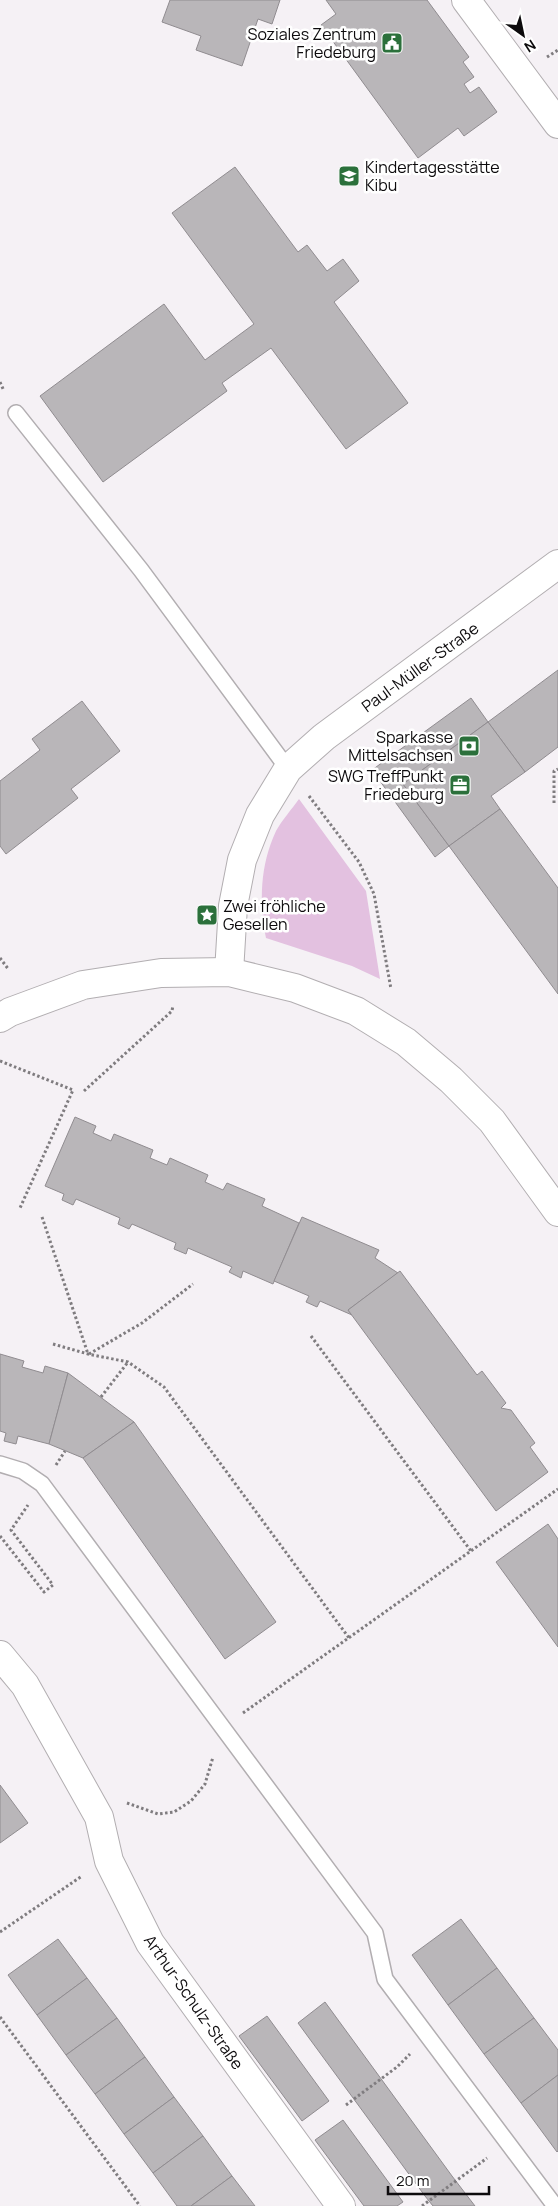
<svg xmlns="http://www.w3.org/2000/svg" width="558" height="2206" font-family="Manrope,sans-serif">
<style>
.green{fill:#e3c1e0}
.building{fill:#b9b6b9;stroke:#908c90}
.lines{fill:none;stroke-linecap:round;stroke-linejoin:round}
.service-casing{stroke:#b2aeb1;stroke-width:18}
.minor-casing{stroke:#b2aeb1;stroke-width:30}
.path{stroke:#7f7c7f;stroke-width:3;stroke-dasharray:2.5 2.5;stroke-linecap:butt}
.service{stroke:#fff;stroke-width:15}
.minor{stroke:#fff;stroke-width:28}
.labels{text-anchor:middle;stroke-width:5;stroke-linejoin:round;paint-order:stroke}
.poi-label{font-size:16px;fill:#0d0b0d;stroke:#fff;text-anchor:end}
.street-label{font-size:16px;fill:#0d0b0d;stroke:#fff}
</style>
<rect width="100%" height="100%" fill="#f5f1f5"/>
<path class="green" d="M 299,799 L 366,891 L 380,979 L 352,966 L 266,938 C 259,902 260,865 276,831 C 282,820 292,809 299,799 Z"/>
<g class="building">
<path d="M 170,0 L 280,0 L 272,24 L 258,19 L 242,66 L 196,50 L 201,36 L 162,22 Z"/>
<path d="M 326,0 L 427,0 L 469,57 L 463,62 L 474,77 L 464,84 L 470,93 L 479,87 L 497,112 L 464,136 L 458,128 L 418,158 L 321,25 L 336,14 Z"/>
<path d="M 235,167 L 298,252 L 307,245 L 327,271 L 343,259 L 359,281 L 334,302 L 408,403 L 346,449 L 271,348 L 222,383 L 227,391 L 103,482 L 40,396 L 164,304 L 205,360 L 254,324 L 172,213 Z"/>
<path d="M 558,670 L 558,747 L 525,772 L 488,722 Z"/>
<path d="M 471,698 L 488,722 L 403,784 L 449,846 L 435,857 L 372,770 Z"/>
<path d="M 82,701 L 120,751 L 71,789 L 78,798 L 6,854 L 0,846 L 0,781 L 40,750 L 32,739 Z"/>
<path d="M 488,722 L 525,772 L 491,796 L 500,809 L 449,846 L 403,784 Z"/>
<path d="M 500,809 L 558,888 L 558,994 L 449,846 Z"/>
<path d="M 75,1117 L 96,1126 L 93,1133 L 111,1141 L 114,1134 L 153,1150 L 150,1158 L 167,1165 L 170,1158 L 208,1175 L 205,1182 L 223,1190 L 227,1183 L 265,1199 L 262,1206 L 299,1223 L 273,1284 L 243,1271 L 241,1278 L 229,1272 L 232,1267 L 188,1248 L 186,1254 L 174,1249 L 176,1243 L 132,1224 L 129,1229 L 118,1224 L 120,1218 L 76,1199 L 73,1205 L 62,1200 L 64,1194 L 45,1186 Z"/>
<path d="M 302,1217 L 379,1250 L 375,1258 L 398,1273 L 348,1310 L 352,1315 L 320,1301 L 317,1307 L 306,1302 L 309,1296 L 274,1281 Z"/>
<path d="M 400,1271 L 477,1375 L 482,1371 L 506,1403 L 501,1408 L 511,1410 L 535,1443 L 530,1447 L 548,1472 L 496,1511 L 348,1310 Z"/>
<path d="M 0,1354 L 24,1361 L 22,1367 L 43,1373 L 45,1366 L 68,1373 L 49,1444 L 18,1436 L 16,1444 L 4,1441 L 6,1433 L 0,1431 Z"/>
<path d="M 68,1373 L 134,1422 L 83,1458 L 49,1444 Z"/>
<path d="M 134,1422 L 276,1622 L 225,1659 L 83,1458 Z"/>
<path d="M 548,1524 L 558,1539 L 558,1647 L 496,1562 Z"/>
<path d="M 0,1785 L 28,1823 L 0,1843 Z"/>
<path d="M 461,1919 L 497,1968 L 448,2005 L 412,1955 Z"/>
<path d="M 58,1939 L 87,1978 L 37,2015 L 8,1975 Z"/>
<path d="M 497,1968 L 534,2018 L 484,2054 L 448,2005 Z"/>
<path d="M 87,1978 L 117,2018 L 66,2055 L 37,2015 Z"/>
<path d="M 325,2002 L 452,2176 L 475,2206 L 433,2206 L 425,2196 L 298,2023 Z"/>
<path d="M 267,2016 L 329,2101 L 302,2121 L 239,2036 Z"/>
<path d="M 117,2018 L 145,2057 L 95,2094 L 66,2055 Z"/>
<path d="M 534,2018 L 558,2050 L 558,2075 L 521,2103 L 484,2054 Z"/>
<path d="M 145,2057 L 174,2097 L 124,2134 L 95,2094 Z"/>
<path d="M 558,2075 L 558,2151 L 557,2152 L 521,2103 Z"/>
<path d="M 174,2097 L 203,2136 L 153,2173 L 124,2134 Z"/>
<path d="M 343,2120 L 403,2202 L 397,2206 L 364,2206 L 315,2140 Z"/>
<path d="M 203,2136 L 232,2176 L 191,2206 L 177,2206 L 153,2173 Z"/>
<path d="M 232,2176 L 255,2206 L 191,2206 Z"/>
</g>
<g class="lines">
<g class="service-casing">
<g id="service">
<path d="M 16,413 L 141,570 L 288,769"/>
<path d="M 0,1464 L 23,1471 L 42,1484 L 375,1933 L 385,1979 L 555,2206"/>
</g>
</g>
<g class="minor-casing">
<g id="minor">
<path d="M 466,0 L 558,124"/>
<path d="M 229,972 L 233,906 L 242,860 L 260,815 L 288,769 L 324,737 L 558,564"/>
<path d="M 0,1018 L 10,1012 L 83,985 L 161,973 L 229,972 L 295,988 L 356,1011 L 406,1042 L 451,1080 L 492,1121 L 558,1212"/>
<path d="M 0,1655 L 25,1685 L 99,1817 L 109,1861 L 150,1943 L 341,2206"/>
</g>
</g>
<g class="path">
<path d="M 547,57 L 558,50"/>
<path d="M 0,382 L 4,391"/>
<path d="M 309,796 L 359,862 L 374,894 L 391,989"/>
<path d="M 554,803 L 554,771 L 558,769"/>
<path d="M 0,958 L 9,970"/>
<path d="M 0,1061 L 73,1090 L 20,1208"/>
<path d="M 84,1091 L 172,1011 L 173,1005"/>
<path d="M 42,1217 L 88,1354"/>
<path d="M 311,1336 L 471,1551"/>
<path d="M 53,1344 L 88,1354 L 128,1362 L 164,1387 L 349,1638"/>
<path d="M 89,1354 L 142,1323 L 193,1284"/>
<path d="M 101,1397 L 128,1362"/>
<path d="M 56,1465 L 65,1451"/>
<path d="M 0,1536 L 44,1592 L 53,1585 L 11,1530 L 28,1505"/>
<path d="M 243,1713 L 558,1489"/>
<path d="M 127,1803 L 158,1814 L 174,1812 L 191,1801 L 205,1784 L 213,1757"/>
<path d="M 0,1932 L 82,1876"/>
<path d="M 0,2017 L 140,2206"/>
<path d="M 346,2105 L 397,2067 L 410,2054"/>
<path d="M 422,2206 L 487,2158"/>
</g>
<use href="#service" class="service"/>
<use href="#minor" class="minor"/>
</g>
<defs>
<g id="civic-square" transform="scale(1.125)"><rect x="-9" y="-9" width="18" height="18" rx="4" fill="#2b703b" stroke="#fff"/><path d="M-.6-6.5H3V-4.5H.6V-3L4-1V1h2V6H-6V1h2V-1L-.6-3ZM-1.2 2.5V6h2.4V2.5Z" fill="#fff"/></g>
<g id="school-square" transform="scale(1.125)"><rect x="-9" y="-9" width="18" height="18" rx="4" fill="#2b703b" stroke="#fff"/><path d="M0-5L7-2L0 1L-7-2ZM-4 1L0 2.5L4 1V4Q0 6-4 4Z" fill="#fff"/></g>
<g id="bank-square" transform="scale(1.125)"><rect x="-9" y="-9" width="18" height="18" rx="4" fill="#2b703b" stroke="#fff"/><path d="M-6-4H6V4H-6ZM0-2.3a2.3 2.3 0 1 0 0 4.6a2.3 2.3 0 1 0 0-4.6Z" fill="#fff"/></g>
<g id="office-square" transform="scale(1.125)"><rect x="-9" y="-9" width="18" height="18" rx="4" fill="#2b703b" stroke="#fff"/><path d="M-6-3h4V-5.5h4V-3h4V5H-6ZM-1-4.5V-3h2v-1.5ZM-6 0V1H6V0Z" fill="#fff"/></g>
<g id="sight-square" transform="scale(1.125)"><rect x="-9" y="-9" width="18" height="18" rx="4" fill="#2b703b" stroke="#fff"/><path d="M0-6L1.8-2.2L6-1.7L2.9 1.2L3.7 5.4L0 3.3L-3.7 5.4L-2.9 1.2L-6-1.7L-1.8-2.2Z" fill="#fff"/></g>
</defs>
<g fill-rule="evenodd">
<use href="#civic-square" x="392" y="43"/>
<use href="#school-square" x="349" y="176"/>
<use href="#bank-square" x="469" y="746"/>
<use href="#office-square" x="460" y="785"/>
<use href="#sight-square" x="207" y="915"/>
</g>
<g class="labels">
<g class="poi-label">
<text x="376" y="40">Soziales Zentrum<tspan x="376" dy="18">Friedeburg</tspan></text>
<text x="365" y="173" text-anchor="start">Kindertagesstätte<tspan x="365" dy="18">Kibu</tspan></text>
<text x="453" y="743">Sparkasse<tspan x="453" dy="18">Mittelsachsen</tspan></text>
<text x="444" y="782">SWG TreffPunkt<tspan x="444" dy="18">Friedeburg</tspan></text>
<text x="223" y="912" text-anchor="start">Zwei fröhliche<tspan x="223" dy="18">Gesellen</tspan></text>
</g>
<g class="street-label">
<text transform="translate(420 667) rotate(-36)" y="6">Paul-Müller-Straße</text>
<text transform="translate(194 2002) rotate(55)" y="6">Arthur-Schulz-Straße</text>
</g>
</g>
<g transform="translate(523 35) rotate(147)" stroke="#ffffff" stroke-width="4" paint-order="stroke">
<path d="M0-4L9 19L0 12L-9 19Z" fill="#0d0b0d"/>
<text y="-8" font-size="14" font-weight="bold" text-anchor="middle" fill="#0d0b0d">N</text>
</g>
<path d="M388 2186v8h101v-8" fill="none" stroke="#0d0b0d" stroke-width="2.5"/>
<text x="396" y="2186" font-size="15" fill="#0d0b0d" stroke="#ffffff" stroke-width="4" paint-order="stroke">20 m</text>
</svg>
